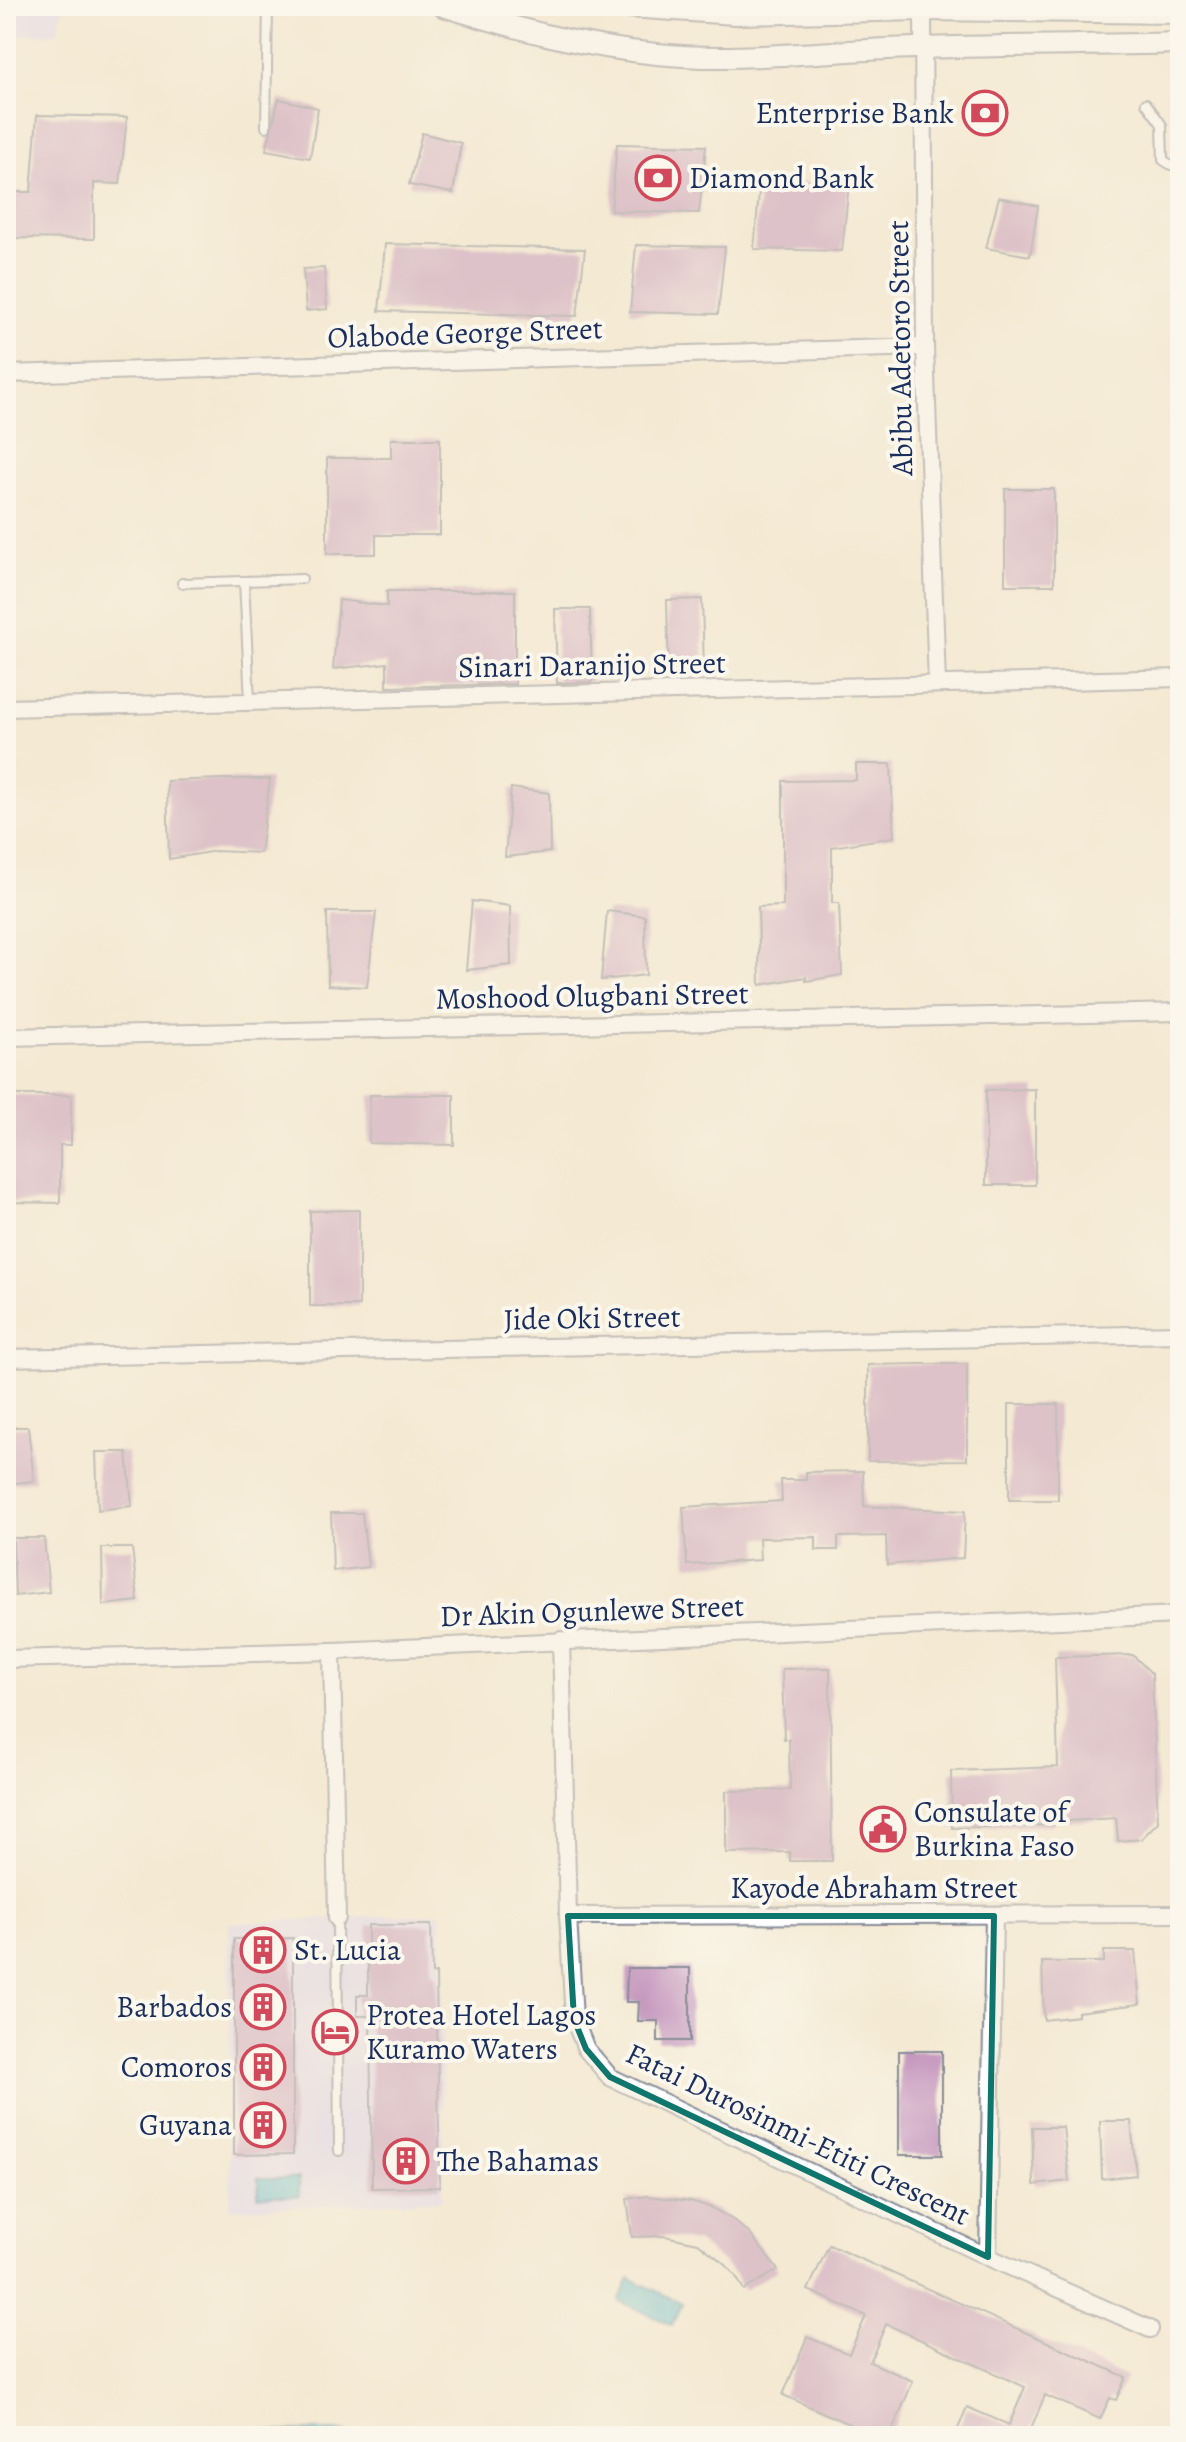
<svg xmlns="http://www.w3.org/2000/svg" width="1186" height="2442" font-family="Alegreya,serif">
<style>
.built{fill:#ded5f5}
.water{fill:#51b9cf;stroke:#367496;stroke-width:2}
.building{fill:#c293bc}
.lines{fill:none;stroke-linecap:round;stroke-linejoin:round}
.service-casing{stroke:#888c98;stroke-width:12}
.minor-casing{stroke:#888c98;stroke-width:20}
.tertiary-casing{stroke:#888c98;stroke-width:24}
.service{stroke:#fff;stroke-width:8}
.minor{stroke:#fff;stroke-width:16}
.tertiary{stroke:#fff;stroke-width:20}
.marked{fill:none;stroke:#0f766e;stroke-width:6;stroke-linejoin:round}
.labels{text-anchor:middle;stroke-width:8;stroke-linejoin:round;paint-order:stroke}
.poi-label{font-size:30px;fill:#1b2f5e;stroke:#fbf7ec;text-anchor:start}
.street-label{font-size:30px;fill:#1b2f5e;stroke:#fbf7ec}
</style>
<rect width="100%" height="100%" fill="#fbf7ec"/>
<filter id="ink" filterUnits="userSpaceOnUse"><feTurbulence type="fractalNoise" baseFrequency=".0125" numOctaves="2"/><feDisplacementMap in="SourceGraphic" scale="16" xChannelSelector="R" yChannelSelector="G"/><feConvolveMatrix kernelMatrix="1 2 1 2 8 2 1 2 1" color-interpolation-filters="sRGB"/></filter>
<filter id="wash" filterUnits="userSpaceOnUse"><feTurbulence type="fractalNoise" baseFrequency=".006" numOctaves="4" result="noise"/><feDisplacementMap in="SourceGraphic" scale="32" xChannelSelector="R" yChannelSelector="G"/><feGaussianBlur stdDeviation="1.8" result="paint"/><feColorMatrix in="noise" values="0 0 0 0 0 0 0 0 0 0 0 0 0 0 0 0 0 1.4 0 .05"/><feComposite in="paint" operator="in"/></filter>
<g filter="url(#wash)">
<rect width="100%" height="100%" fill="#f4ead3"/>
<g class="built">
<path d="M 6,6 L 64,6 L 56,33 L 6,36 Z"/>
<path d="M 441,1914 L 443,2200 L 230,2209 L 229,1923 Z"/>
</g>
<g class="water">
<rect x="258" y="2178" width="41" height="18"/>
<path d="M 629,2278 L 682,2303 L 672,2325 L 619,2301 Z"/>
<path d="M 154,2431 L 341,2431 L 357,2436 L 132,2436 Z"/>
</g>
<g id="blocks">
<g class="building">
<path d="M 279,99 L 318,108 L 310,158 L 266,150 Z"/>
<path d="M 37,115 L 127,117 L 120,184 L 94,183 L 94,239 L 7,238 L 14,192 L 31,192 Z"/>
<path d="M 422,133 L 461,143 L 453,193 L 409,185 Z"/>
<path d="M 617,144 L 706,146 L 699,213 L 611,211 Z"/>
<path d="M 760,182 L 849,184 L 842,251 L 754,249 Z"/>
<path d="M 999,197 L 1038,206 L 1030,256 L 986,248 Z"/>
<path d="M 385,244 L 585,249 L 577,316 L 379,311 Z"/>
<path d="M 636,245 L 725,247 L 718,314 L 630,312 Z"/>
<path d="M 324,268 L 327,309 L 306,311 L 303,269 Z"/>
<path d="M 391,439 L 440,439 L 440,535 L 376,535 L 376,554 L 327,554 L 327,458 L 391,458 Z"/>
<rect x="1005" y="489" width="49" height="96"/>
<path d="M 387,591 L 515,591 L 515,684 L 387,687 L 387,663 L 333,669 L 339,600 L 387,606 Z"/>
<path d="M 702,599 L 704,672 L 669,678 L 667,600 Z"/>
<path d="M 555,609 L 590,609 L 592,682 L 557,683 Z"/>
<path d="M 856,764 L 891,764 L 894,837 L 832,847 L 832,903 L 839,903 L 842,975 L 806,981 L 806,977 L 760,985 L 758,907 L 783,906 L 783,781 L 856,780 Z"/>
<path d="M 221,779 L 270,779 L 260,853 L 216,851 L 169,859 L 167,781 Z"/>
<path d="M 511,788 L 549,793 L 550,852 L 505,857 Z"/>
<path d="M 472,901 L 510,906 L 511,965 L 466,970 Z"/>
<path d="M 607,911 L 645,916 L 646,975 L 601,980 Z"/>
<path d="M 327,912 L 376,912 L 367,987 L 328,985 Z"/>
<path d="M 1035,1089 L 1035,1185 L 986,1185 L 986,1090 Z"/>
<path d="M 6,1095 L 71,1095 L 71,1145 L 60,1145 L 60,1203 L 6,1202 Z"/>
<path d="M 370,1095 L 454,1095 L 454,1145 L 369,1143 Z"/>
<path d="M 359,1210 L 359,1306 L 310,1306 L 310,1211 Z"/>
<path d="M 918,1364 L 967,1364 L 967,1460 L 868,1461 L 868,1365 Z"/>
<rect x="1009" y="1404" width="49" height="96"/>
<path d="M 6,1427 L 28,1427 L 34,1481 L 6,1484 Z"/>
<path d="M 96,1452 L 127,1452 L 132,1506 L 98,1510 Z"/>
<path d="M 863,1471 L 864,1506 L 965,1511 L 963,1558 L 887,1565 L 886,1536 L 838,1537 L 838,1550 L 816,1550 L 816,1537 L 759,1538 L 760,1560 L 687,1565 L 683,1507 L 782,1501 L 781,1480 L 806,1480 L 806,1472 Z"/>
<path d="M 331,1513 L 362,1513 L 368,1567 L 333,1571 Z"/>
<path d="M 13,1538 L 44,1538 L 49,1592 L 15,1596 Z"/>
<path d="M 102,1548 L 132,1548 L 138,1601 L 103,1605 Z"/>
<path d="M 1133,1655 L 1152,1674 L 1158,1822 L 1141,1839 L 1118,1841 L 1116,1818 L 1053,1822 L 1053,1825 L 952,1828 L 951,1771 L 1058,1767 L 1055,1657 Z"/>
<path d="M 830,1668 L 832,1861 L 790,1861 L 790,1852 L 726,1853 L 726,1791 L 790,1790 L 789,1739 L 784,1739 L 782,1669 Z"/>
<path d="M 368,1925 L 431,1925 L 432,1974 L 436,1973 L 440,2187 L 372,2188 L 370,2016 L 357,2016 L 357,1995 L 368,1995 Z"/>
<path d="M 293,1938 L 293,2154 L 234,2155 L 234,1939 Z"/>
<path d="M 1104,1951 L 1135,1951 L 1140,2004 L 1078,2012 L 1078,2016 L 1044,2020 L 1042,1962 L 1104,1962 Z"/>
<path d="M 627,1968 L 690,1968 L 690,2041 L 658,2041 L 658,2021 L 638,2021 L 639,2002 L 626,2002 Z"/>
<rect x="899" y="2051" width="43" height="104"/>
<path d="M 1100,2121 L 1131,2121 L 1136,2175 L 1102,2179 Z"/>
<path d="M 1032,2127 L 1063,2127 L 1069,2181 L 1034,2185 Z"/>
<path d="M 648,2196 L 691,2201 L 712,2208 L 733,2220 L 750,2234 L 778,2270 L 744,2290 L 735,2275 L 725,2264 L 698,2243 L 665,2236 L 632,2237 L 627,2199 Z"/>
<path d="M 829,2245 L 1126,2377 L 1116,2400 L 1110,2398 L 1100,2419 L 1045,2395 L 1029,2433 L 1034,2436 L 955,2436 L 967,2407 L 1009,2425 L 1025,2387 L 886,2324 L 870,2362 L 913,2381 L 890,2436 L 876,2436 L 783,2395 L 807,2337 L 849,2354 L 866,2316 L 808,2290 Z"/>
</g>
</g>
</g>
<g filter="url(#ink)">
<use href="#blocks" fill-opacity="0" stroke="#888c98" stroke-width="2"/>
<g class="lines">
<g class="service-casing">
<g id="service">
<path d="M 1146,103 L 1162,125 L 1163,160 L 1171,165 L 1180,164"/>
<path d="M 266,127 L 268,6"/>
<path d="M 244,581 L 250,702"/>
<path d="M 182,583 L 302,579"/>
<path d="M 337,1918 L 339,2151"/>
</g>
</g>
<g class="minor-casing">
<g id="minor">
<path d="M 923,10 L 925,347 L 937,684"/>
<path d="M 6,374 L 925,347"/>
<path d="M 6,708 L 1180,678"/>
<path d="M 6,1037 L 1180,1012"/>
<path d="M 6,1358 L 1180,1334"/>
<path d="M 561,1640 L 568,1916 L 574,2019 L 586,2049 L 610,2077 L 988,2257 L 1150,2329"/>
<path d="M 332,1651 L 337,1918"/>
<path d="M 6,1659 L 332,1651 L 1180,1615"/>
<path d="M 568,1916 L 1180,1914"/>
<path d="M 988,2257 L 994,1916"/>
</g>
</g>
<g class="tertiary-casing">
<g id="tertiary">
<path d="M 443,6 C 514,28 583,47 657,54 C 732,62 812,52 888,49 C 985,45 1083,46 1180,43"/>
<path d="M 613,6 L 736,14 L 923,10 L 1180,13"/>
</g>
</g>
<use href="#service" class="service"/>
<use href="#minor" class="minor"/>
<use href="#tertiary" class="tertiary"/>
</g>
</g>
<path d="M0 0H1186V2442H0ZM 568,1916 L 994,1916 L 988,2257 L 610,2077 L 586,2049 L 574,2019 Z" fill="#f4ead3" fill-opacity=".55" fill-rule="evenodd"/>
<path class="marked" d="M 568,1916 L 994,1916 L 988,2257 L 610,2077 L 586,2049 L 574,2019 Z"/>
<defs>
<g id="bank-ring" transform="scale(2.3)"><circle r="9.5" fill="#fbf7ec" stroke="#d1495b" stroke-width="1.5"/><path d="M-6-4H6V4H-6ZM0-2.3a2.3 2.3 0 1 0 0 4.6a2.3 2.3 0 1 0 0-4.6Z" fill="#d1495b"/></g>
<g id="civic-ring" transform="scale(2.3)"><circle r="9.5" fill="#fbf7ec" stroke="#d1495b" stroke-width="1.5"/><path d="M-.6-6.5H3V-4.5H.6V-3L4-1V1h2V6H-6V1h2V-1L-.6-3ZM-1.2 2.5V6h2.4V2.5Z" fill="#d1495b"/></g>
<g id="building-ring" transform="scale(2.3)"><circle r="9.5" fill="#fbf7ec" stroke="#d1495b" stroke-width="1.5"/><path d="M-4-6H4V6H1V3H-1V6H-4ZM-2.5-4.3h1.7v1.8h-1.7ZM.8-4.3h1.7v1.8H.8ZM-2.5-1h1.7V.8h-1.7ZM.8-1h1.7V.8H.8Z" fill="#d1495b"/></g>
<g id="hotel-ring" transform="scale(2.3)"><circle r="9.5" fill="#fbf7ec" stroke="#d1495b" stroke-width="1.5"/><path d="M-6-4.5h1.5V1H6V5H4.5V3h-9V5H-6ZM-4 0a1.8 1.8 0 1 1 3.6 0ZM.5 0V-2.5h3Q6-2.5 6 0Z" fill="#d1495b"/></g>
</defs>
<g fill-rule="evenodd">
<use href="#bank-ring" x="985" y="113"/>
<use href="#bank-ring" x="658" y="178"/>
<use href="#civic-ring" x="883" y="1829"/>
<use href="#building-ring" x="263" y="1950"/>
<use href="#building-ring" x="263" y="2007"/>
<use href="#hotel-ring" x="335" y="2032"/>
<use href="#building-ring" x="263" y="2067"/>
<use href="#building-ring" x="263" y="2125"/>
<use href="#building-ring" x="406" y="2161"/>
</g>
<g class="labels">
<g class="poi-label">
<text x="954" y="123" text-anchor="end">Enterprise Bank</text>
<text x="689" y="188">Diamond Bank</text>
<text x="914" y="1822">Consulate of<tspan x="914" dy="34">Burkina Faso</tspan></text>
<text x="294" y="1960">St. Lucia</text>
<text x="232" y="2017" text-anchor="end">Barbados</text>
<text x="366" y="2025">Protea Hotel Lagos<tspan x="366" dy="34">Kuramo Waters</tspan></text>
<text x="232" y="2077" text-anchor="end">Comoros</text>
<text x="232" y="2135" text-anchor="end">Guyana</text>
<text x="437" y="2171">The Bahamas</text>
</g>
<g class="street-label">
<text transform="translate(465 333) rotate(-2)" y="10">Olabode George Street</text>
<text transform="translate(900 348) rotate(-91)" y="10">Abibu Adetoro Street</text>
<text transform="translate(592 665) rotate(-1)" y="10">Sinari Daranijo Street</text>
<text transform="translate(592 996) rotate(-1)" y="10">Moshood Olugbani Street</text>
<text transform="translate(592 1318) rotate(-1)" y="10">Jide Oki Street</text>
<text transform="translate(592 1611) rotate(-2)" y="10">Dr Akin Ogunlewe Street</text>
<text x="874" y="1898">Kayode Abraham Street</text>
<text transform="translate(798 2134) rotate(26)" y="10">Fatai Durosinmi-Etiti Crescent</text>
</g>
</g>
<rect width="1186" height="2442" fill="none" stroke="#fbf7ec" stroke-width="32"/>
</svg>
